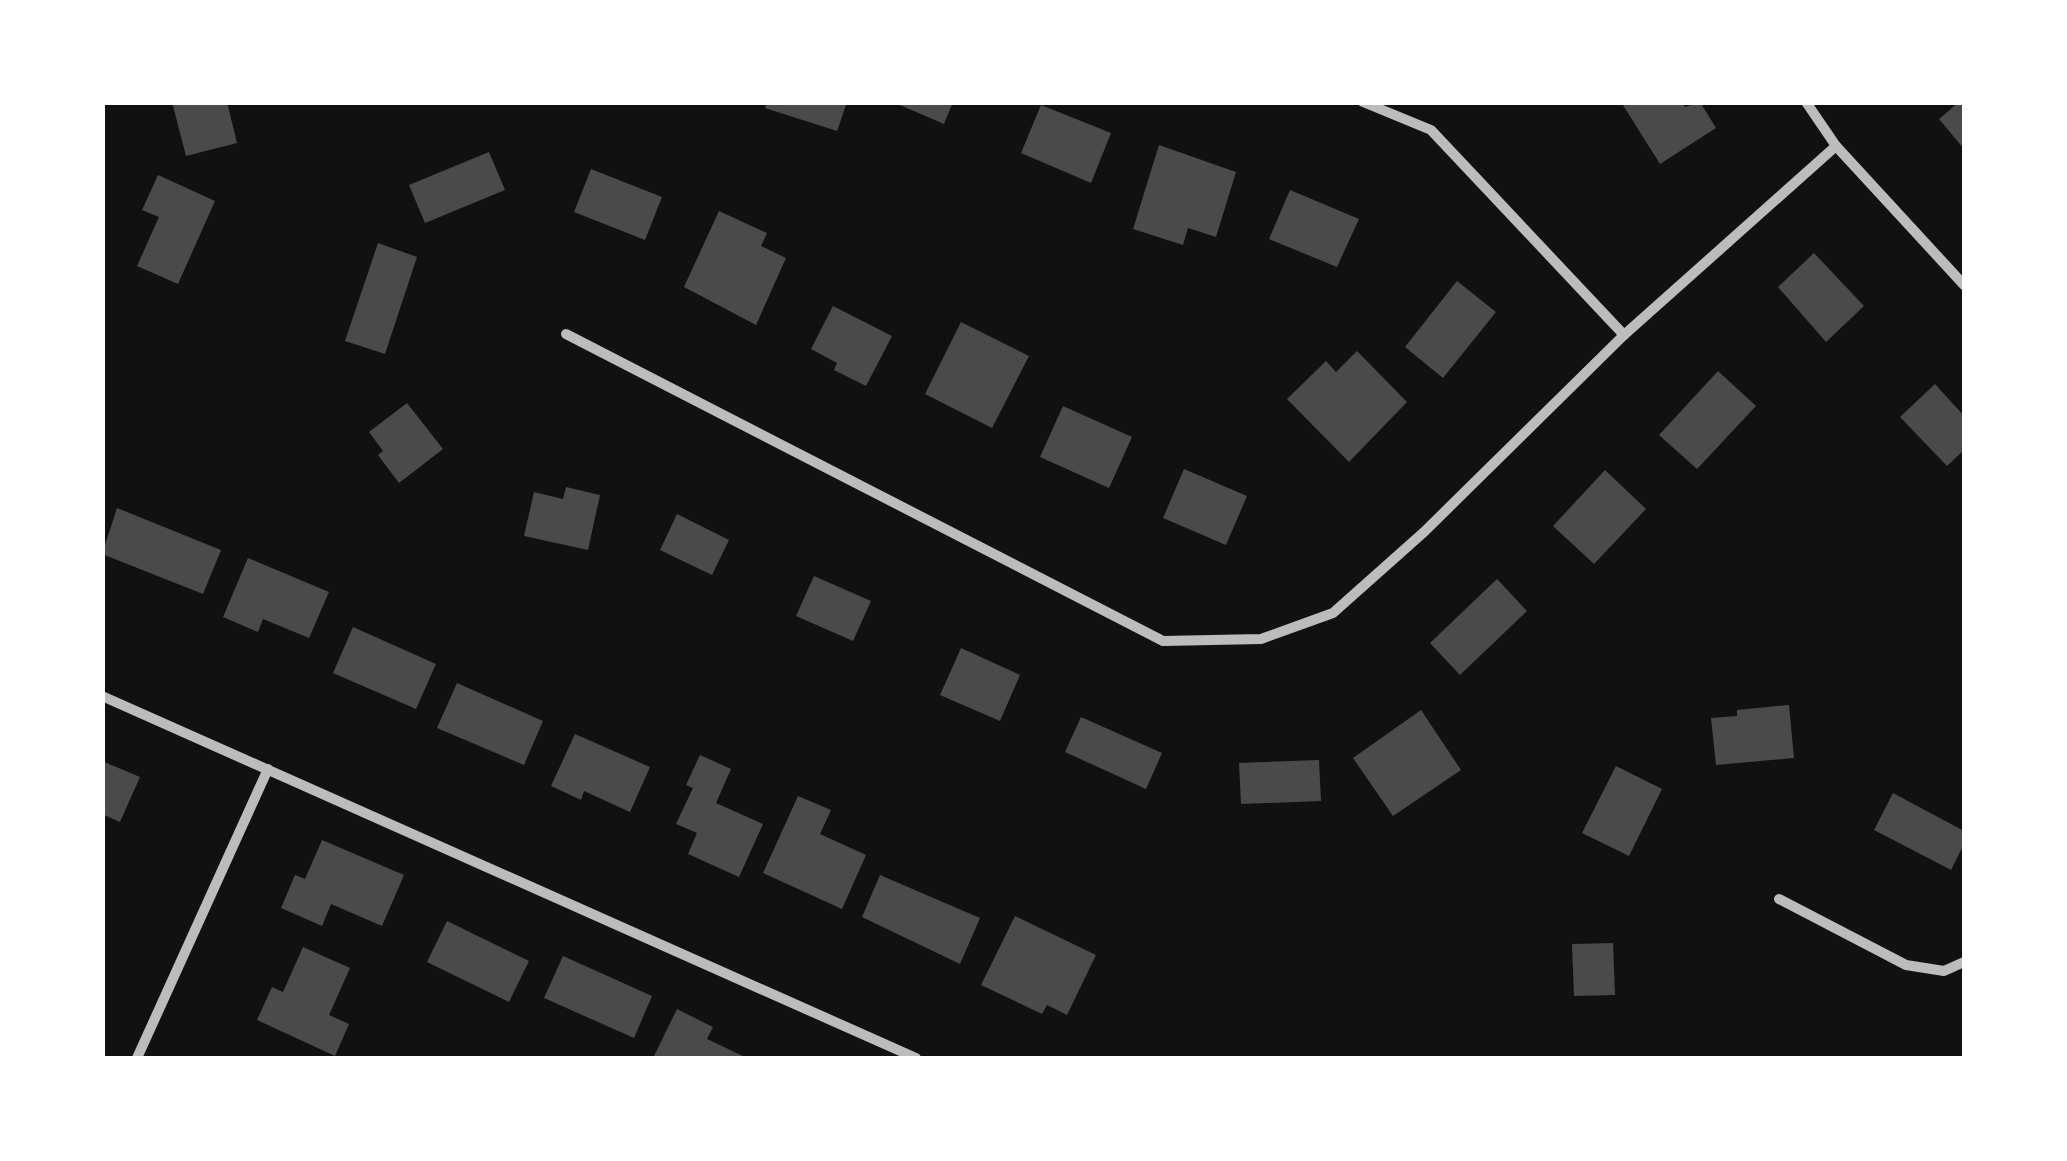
<svg xmlns="http://www.w3.org/2000/svg" width="2067" height="1161" font-family="Arial,sans-serif">
<style>
.building{fill:#4a4a4a}
.lines{fill:none;stroke-linecap:round;stroke-linejoin:round}
.minor{stroke:#bcbcbc;stroke-width:10}
</style>
<rect width="100%" height="100%" fill="#111"/>
<g class="building">
<path d="M 172,102 L 227,102 L 237,143 L 186,156 Z"/>
<path d="M 767,102 L 847,102 L 837,131 L 765,108 Z"/>
<path d="M 893,102 L 953,102 L 944,124 Z"/>
<path d="M 1621,102 L 1682,102 L 1685,107 L 1700,102 L 1716,128 L 1660,164 Z"/>
<path d="M 1959,102 L 1964,102 L 1964,149 L 1939,119 Z"/>
<path d="M 1041,105 L 1111,133 L 1091,183 L 1021,153 Z"/>
<path d="M 1159,145 L 1236,172 L 1216,237 L 1188,228 L 1183,245 L 1133,229 Z"/>
<path d="M 489,152 L 505,190 L 425,223 L 409,185 Z"/>
<path d="M 591,169 L 662,197 L 645,240 L 574,212 Z"/>
<path d="M 158,175 L 215,201 L 178,284 L 137,266 L 159,217 L 142,210 Z"/>
<path d="M 1290,190 L 1359,219 L 1337,267 L 1269,239 Z"/>
<path d="M 719,211 L 767,233 L 761,246 L 786,258 L 756,325 L 684,287 Z"/>
<path d="M 378,243 L 417,257 L 385,354 L 345,341 Z"/>
<path d="M 1814,253 L 1864,306 L 1826,342 L 1778,287 Z"/>
<path d="M 1457,281 L 1496,312 L 1443,378 L 1405,347 Z"/>
<path d="M 833,306 L 892,336 L 866,386 L 834,370 L 837,363 L 811,349 Z"/>
<path d="M 961,322 L 1029,356 L 992,428 L 925,394 Z"/>
<path d="M 1357,351 L 1407,402 L 1349,462 L 1287,399 L 1326,361 L 1336,372 Z"/>
<path d="M 1718,371 L 1756,406 L 1697,469 L 1659,435 Z"/>
<path d="M 1935,384 L 1964,416 L 1964,450 L 1947,466 L 1900,417 Z"/>
<path d="M 407,403 L 443,449 L 399,483 L 378,455 L 383,451 L 369,432 Z"/>
<path d="M 1063,406 L 1132,437 L 1109,488 L 1040,457 Z"/>
<path d="M 1184,469 L 1247,496 L 1226,545 L 1163,518 Z"/>
<path d="M 1605,470 L 1646,509 L 1594,564 L 1553,526 Z"/>
<path d="M 566,487 L 600,495 L 588,550 L 524,536 L 534,492 L 563,499 Z"/>
<path d="M 117,508 L 221,550 L 203,594 L 102,554 Z"/>
<path d="M 677,514 L 729,540 L 712,575 L 660,550 Z"/>
<path d="M 248,558 L 329,592 L 309,638 L 263,619 L 258,632 L 223,617 Z"/>
<path d="M 814,576 L 871,601 L 853,641 L 796,616 Z"/>
<path d="M 1497,579 L 1527,611 L 1460,675 L 1430,643 Z"/>
<path d="M 353,627 L 436,664 L 416,709 L 333,673 Z"/>
<path d="M 961,648 L 1020,675 L 1000,721 L 940,695 Z"/>
<path d="M 457,683 L 543,721 L 524,765 L 437,728 Z"/>
<path d="M 1789,705 L 1794,758 L 1716,765 L 1711,718 L 1737,716 L 1737,710 Z"/>
<path d="M 1421,710 L 1461,770 L 1393,816 L 1353,758 Z"/>
<path d="M 1081,717 L 1162,753 L 1146,789 L 1065,752 Z"/>
<path d="M 575,734 L 650,767 L 630,812 L 584,791 L 581,800 L 551,786 Z"/>
<path d="M 700,755 L 731,769 L 716,803 L 763,824 L 739,877 L 688,854 L 697,833 L 676,824 L 693,788 L 686,785 Z"/>
<path d="M 1319,760 L 1321,801 L 1241,804 L 1239,763 Z"/>
<path d="M 102,761 L 140,777 L 120,822 L 102,814 Z"/>
<path d="M 1616,766 L 1662,789 L 1629,856 L 1582,833 Z"/>
<path d="M 1893,793 L 1964,831 L 1964,844 L 1951,870 L 1874,830 Z"/>
<path d="M 798,796 L 831,810 L 820,834 L 866,855 L 842,909 L 763,873 Z"/>
<path d="M 322,840 L 404,875 L 382,926 L 331,904 L 322,926 L 281,908 L 295,875 L 305,879 Z"/>
<path d="M 880,875 L 980,918 L 960,964 L 862,917 Z"/>
<path d="M 1015,916 L 1096,955 L 1067,1015 L 1047,1005 L 1042,1014 L 981,985 Z"/>
<path d="M 447,921 L 529,961 L 509,1002 L 427,962 Z"/>
<path d="M 1613,943 L 1615,995 L 1574,996 L 1572,944 Z"/>
<path d="M 303,947 L 350,968 L 329,1015 L 349,1024 L 335,1056 L 257,1020 L 272,987 L 283,992 Z"/>
<path d="M 563,956 L 652,996 L 634,1038 L 544,998 Z"/>
<path d="M 677,1009 L 713,1027 L 707,1039 L 747,1058 L 653,1058 Z"/>
</g>
<g class="lines">
<g class="minor">
<path d="M 1363,102 L 1431,130 L 1624,335"/>
<path d="M 1806,102 L 1836,146 L 1964,285"/>
<path d="M 566,334 L 1163,641 L 1261,639 L 1333,613 L 1424,532 L 1624,335 L 1836,146"/>
<path d="M 102,696 L 916,1058"/>
<path d="M 1779,899 L 1906,965 L 1944,971 L 1964,962"/>
<path d="M 137,1058 L 268,769"/>
</g>
</g>
<rect width="2067" height="1161" fill="none" stroke="#ffffff" stroke-width="210"/>
</svg>
